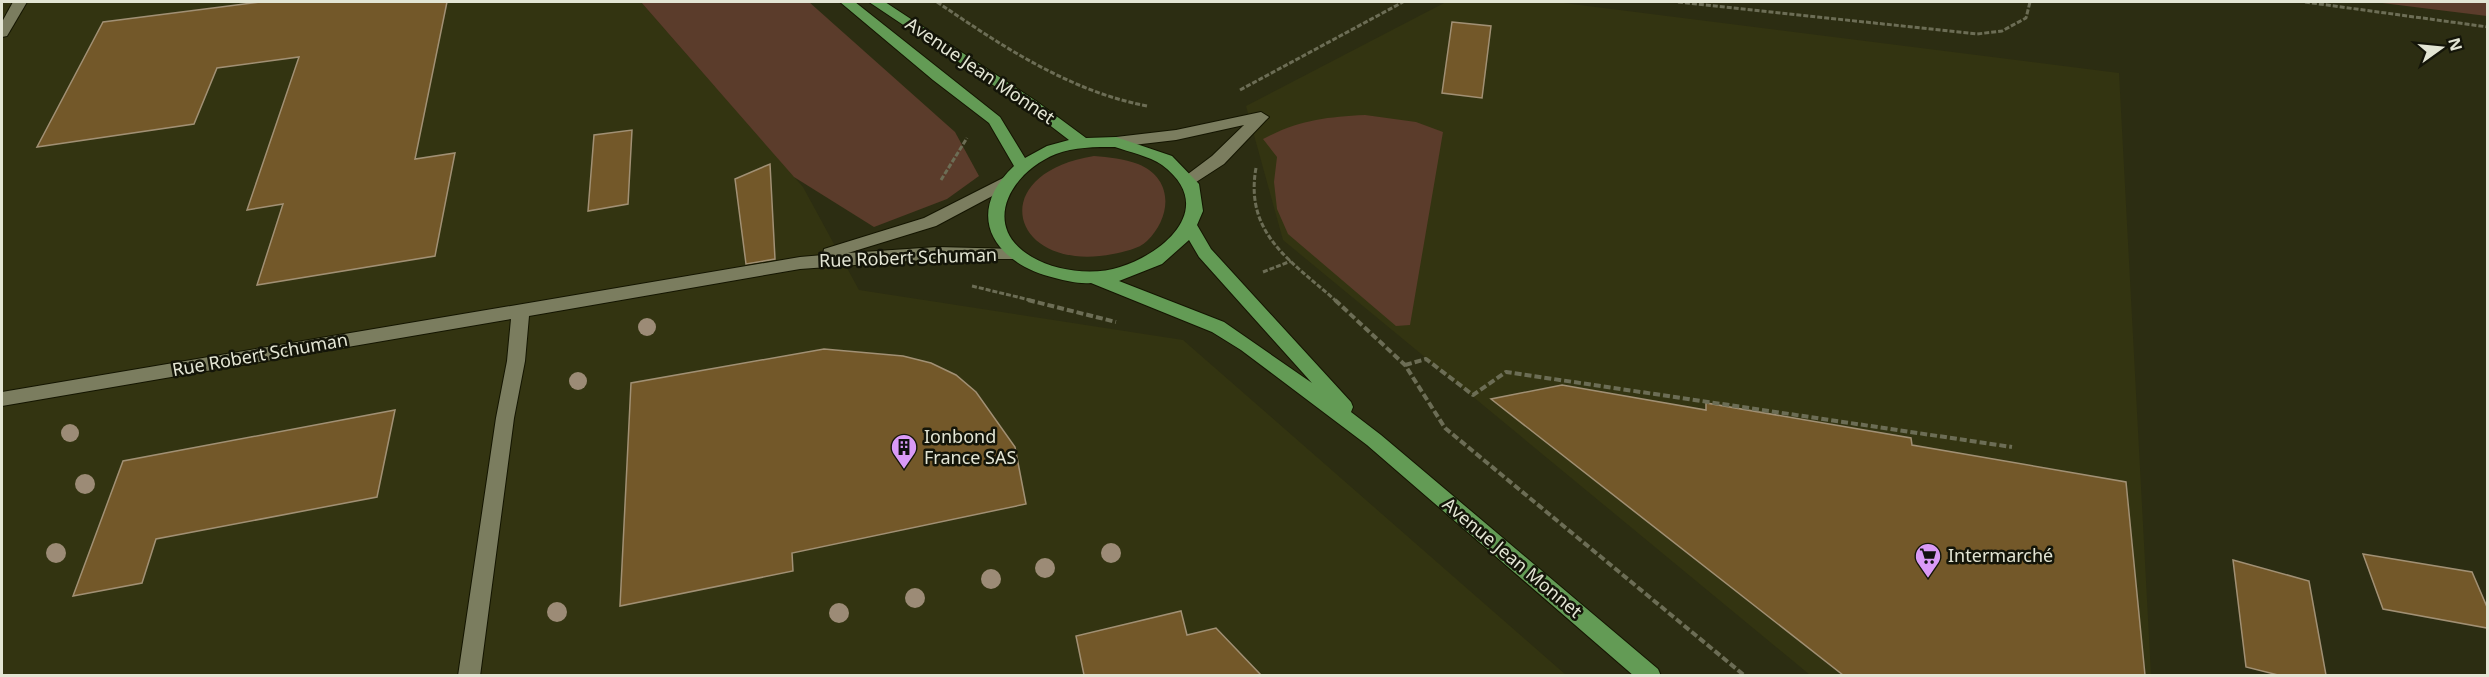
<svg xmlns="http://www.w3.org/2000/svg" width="2489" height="677" font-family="'Noto Sans',sans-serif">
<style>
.built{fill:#333411}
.green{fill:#5b3c2b}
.building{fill:#735829;stroke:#a19074;stroke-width:1.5}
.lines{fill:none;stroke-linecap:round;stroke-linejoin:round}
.minor-casing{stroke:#141500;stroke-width:2}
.major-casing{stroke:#141500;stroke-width:2}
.path-far1{stroke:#6c6d55;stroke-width:3;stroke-dasharray:5 2;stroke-linecap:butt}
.path{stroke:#6c6d55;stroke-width:4;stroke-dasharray:7 3;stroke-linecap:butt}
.minor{fill:#7b7d5f;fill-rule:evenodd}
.major{fill:#639b55;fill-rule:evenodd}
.tree{fill:#9c8b76}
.labels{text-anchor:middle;stroke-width:5;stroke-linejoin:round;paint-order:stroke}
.street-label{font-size:18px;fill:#e3e5d4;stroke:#141509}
.poi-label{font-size:18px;fill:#e3e5d4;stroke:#141509;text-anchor:start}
</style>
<rect width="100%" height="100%" fill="#2c2d12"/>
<g class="built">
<path d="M 2,2 L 641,2 L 803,187 L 859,290 L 1183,340 L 1566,675 L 2,675 Z"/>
<path d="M 1446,2 L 1556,2 L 2119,73 L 2151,675 L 1810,675 L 1283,240 L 1246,106 Z"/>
</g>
<g class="green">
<path d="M 641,2 L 809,2 L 955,132 L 979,176 L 947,199 L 874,227 L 794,177 Z"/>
<path d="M 2374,2 L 2487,2 L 2487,16 Z"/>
<path d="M 1365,115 L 1416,122 L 1443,132 L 1410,325 L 1396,326 L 1288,234 L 1277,209 L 1274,182 L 1277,157 L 1263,139 C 1299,120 1326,117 1365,115 Z"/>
<path d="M 1094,156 C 1109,157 1124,159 1138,164 C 1175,179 1171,218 1147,241 C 1139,249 1123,252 1113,254 C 1011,274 982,174 1094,156 Z"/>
</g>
<g class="building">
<path d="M 260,2 L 447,2 L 415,159 L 455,153 L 435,256 L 257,285 L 283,204 L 247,210 L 299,57 L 217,68 L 194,124 L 37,147 L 103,22 Z"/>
<path d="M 1452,22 L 1491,26 L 1482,98 L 1442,93 Z"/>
<path d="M 632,130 L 628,204 L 588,211 L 594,135 Z"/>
<path d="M 770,164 L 775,259 L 746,264 L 735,179 Z"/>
<path d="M 824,349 L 903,356 L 931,363 L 956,375 L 976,392 L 1015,447 L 1026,504 L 792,553 L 793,571 L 620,606 L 631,383 Z"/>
<path d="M 1562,385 L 1706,410 L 1706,403 L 1911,438 L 1912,445 L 2126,482 L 2145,675 L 1843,675 L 1491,399 Z"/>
<path d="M 395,410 L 377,497 L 156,539 L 142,583 L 73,596 L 123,461 Z"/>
<path d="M 2363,554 L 2472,572 L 2487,607 L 2487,628 L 2383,609 Z"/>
<path d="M 2233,560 L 2309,581 L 2326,675 L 2278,675 L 2246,667 Z"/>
<path d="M 1181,611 L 1187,635 L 1216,628 L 1261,675 L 1084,675 L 1076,636 Z"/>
</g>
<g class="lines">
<g class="minor-casing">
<g id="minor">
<path d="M 13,2 L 27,2 L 7,36 L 2,37 L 2,22 Z"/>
<path d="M 1261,112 L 1269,117 L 1266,120 L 1224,164 L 1190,186 L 1184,185 L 1182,181 L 1184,177 L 1212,156 L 1244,125 L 1176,140 L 1116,147 L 1108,142 L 1116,137 L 1176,130 Z"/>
<path d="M 1007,176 L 1013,177 L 1015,181 L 1013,185 L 936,226 L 848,253 L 937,247 L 1016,249 L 1025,255 L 1022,259 L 937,259 L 800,269 L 529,316 L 525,361 L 514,418 L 480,676 L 458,676 L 496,418 L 507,361 L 511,319 L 2,406 L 2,392 L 800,257 L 823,255 L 824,249 L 924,218 Z"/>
</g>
</g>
<g class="major-casing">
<path id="major" d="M 840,2 L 855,2 L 1000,117 L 1025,158 L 1047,146 L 1069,140 L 1026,107 L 869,2 L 885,2 L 1036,101 L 1086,138 L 1116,137 L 1172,156 L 1199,184 L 1203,211 L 1197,225 L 1211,249 L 1351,402 L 1353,407 L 1351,412 L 1381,435 L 1658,669 L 1661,676 L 1634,676 L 1367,445 L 1241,350 L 1212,332 L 1091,283 C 1078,284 1067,281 1055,278 C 995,264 962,215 1014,166 L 989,123 L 933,80 ZM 1115,147 C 1129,152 1149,156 1162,165 C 1217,206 1167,252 1120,267 C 1093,276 1056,271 1032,257 C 979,226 1011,172 1056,154 C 1074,147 1095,147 1115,147 ZM 1189,240 L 1199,257 L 1312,383 L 1224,322 L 1119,281 L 1162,264 Z"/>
</g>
<g class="path-far1">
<path d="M 937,2 C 1002,46 1069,91 1147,106"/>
<path d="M 1678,2 L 1977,34 L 2002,31 L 2026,18 L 2030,2"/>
<path d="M 2305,2 L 2488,27"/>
<path d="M 1240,90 L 1403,2"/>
<path d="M 1256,168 C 1244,235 1293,262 1336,301"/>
<path d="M 941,180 L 967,138"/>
<path d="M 1263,272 L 1291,261"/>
<path d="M 972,286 L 1034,301"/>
</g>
<g class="path">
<path d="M 1028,300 L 1116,322"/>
<path d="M 1335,300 L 1405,365 L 1445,428 L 1745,676"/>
<path d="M 1405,365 L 1426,359 L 1473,395 L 1506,372 L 2012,447"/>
</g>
<use href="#minor" class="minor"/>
<use href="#major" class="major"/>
</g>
<g class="tree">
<circle cx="647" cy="327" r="9"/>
<circle cx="578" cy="381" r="9"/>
<circle cx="70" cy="433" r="9"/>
<circle cx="85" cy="484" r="10"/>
<circle cx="56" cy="553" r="10"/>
<circle cx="1111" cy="553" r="10"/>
<circle cx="1045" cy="568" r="10"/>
<circle cx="991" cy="579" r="10"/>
<circle cx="915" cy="598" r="10"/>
<circle cx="557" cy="612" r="10"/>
<circle cx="839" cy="613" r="10"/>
</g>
<defs>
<g id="building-pin" transform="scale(1.35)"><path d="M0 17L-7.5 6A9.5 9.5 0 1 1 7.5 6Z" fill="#da9af7" stroke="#141509"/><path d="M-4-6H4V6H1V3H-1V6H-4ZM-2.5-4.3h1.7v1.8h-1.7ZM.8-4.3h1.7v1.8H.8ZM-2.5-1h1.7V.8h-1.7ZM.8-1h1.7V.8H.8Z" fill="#111"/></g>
<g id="supermarket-pin" transform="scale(1.35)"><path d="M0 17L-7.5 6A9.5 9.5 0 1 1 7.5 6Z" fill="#da9af7" stroke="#141509"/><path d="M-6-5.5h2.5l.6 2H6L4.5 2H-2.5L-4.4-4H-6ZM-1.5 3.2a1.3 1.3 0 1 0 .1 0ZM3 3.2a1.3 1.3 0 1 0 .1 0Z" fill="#111"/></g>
</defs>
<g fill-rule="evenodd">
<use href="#building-pin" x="904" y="447"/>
<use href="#supermarket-pin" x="1928" y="556"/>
</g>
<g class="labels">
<g class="street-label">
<text transform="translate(980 71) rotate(34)" y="6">Avenue Jean Monnet</text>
<text transform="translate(908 258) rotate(-2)" y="6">Rue Robert Schuman</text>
<text transform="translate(260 355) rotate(-10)" y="6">Rue Robert Schuman</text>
<text transform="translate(1512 558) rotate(40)" y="6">Avenue Jean Monnet</text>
</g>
<g class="poi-label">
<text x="924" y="443">Ionbond<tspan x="924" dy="21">France SAS</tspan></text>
<text x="1948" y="562">Intermarché</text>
</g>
</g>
<rect width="2489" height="677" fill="none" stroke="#e3e5d4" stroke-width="6"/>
<g transform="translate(2441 48) rotate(75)" stroke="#141509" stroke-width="4.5" paint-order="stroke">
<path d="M0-4.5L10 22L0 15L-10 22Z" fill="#e3e5d4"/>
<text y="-9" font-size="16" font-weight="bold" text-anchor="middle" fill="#e3e5d4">N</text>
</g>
</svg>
